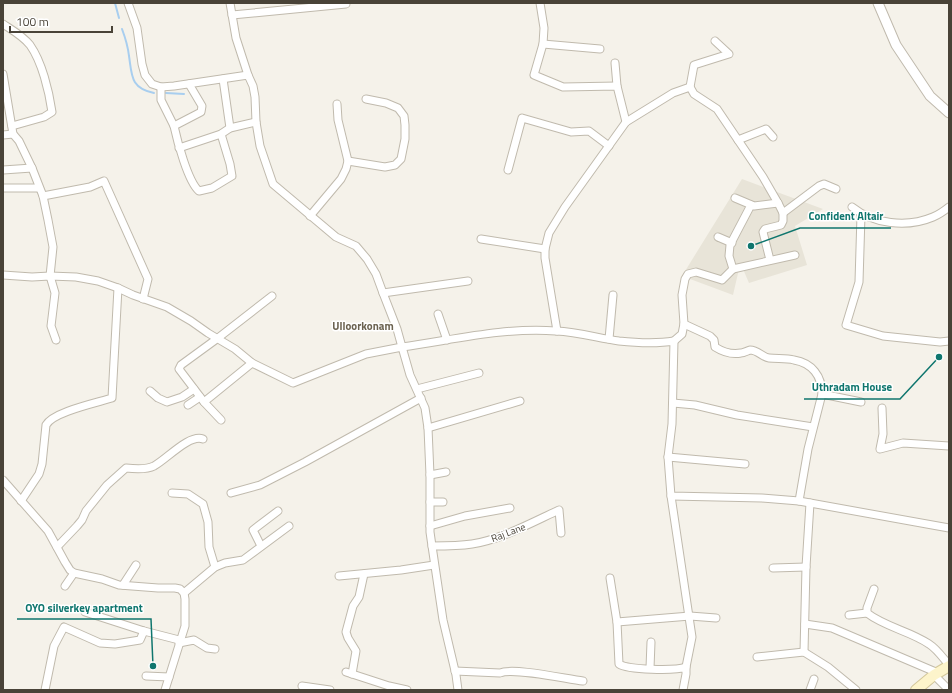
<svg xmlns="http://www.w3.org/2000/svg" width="952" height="693" font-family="'Titillium Web',sans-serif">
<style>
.residential{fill:#e8e4d8}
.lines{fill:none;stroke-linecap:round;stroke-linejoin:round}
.stream{stroke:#a8ceef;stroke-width:2}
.minor-casing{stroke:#c0baad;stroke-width:9}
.tertiary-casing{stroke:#c0baad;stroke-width:11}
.secondary-casing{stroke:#d3c79a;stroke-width:12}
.minor{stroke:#fff;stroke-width:7}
.tertiary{stroke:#fff;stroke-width:9}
.secondary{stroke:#fdf4cb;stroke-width:10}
.labels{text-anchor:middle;stroke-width:3;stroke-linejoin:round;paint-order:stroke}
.street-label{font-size:10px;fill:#494338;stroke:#fff}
.neighbourhood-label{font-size:11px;font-weight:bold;fill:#6b6250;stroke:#fff}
.leader{fill:none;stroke:#0f766e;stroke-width:1.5}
.callout-dot{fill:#0f766e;stroke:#fff;stroke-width:1.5}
.callout-label{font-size:11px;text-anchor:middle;font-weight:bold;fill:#0f766e;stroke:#fff;stroke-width:3;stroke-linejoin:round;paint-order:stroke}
</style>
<rect width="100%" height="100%" fill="#f5f2ea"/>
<path class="residential" d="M 742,179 L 823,209 L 795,226 L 807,265 L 749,283 L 743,269 L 739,269 L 733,295 L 682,276 Z"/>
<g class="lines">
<g class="stream">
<path d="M 115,3 L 119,18"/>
<path d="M 122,29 C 125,37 128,47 129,56 C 132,75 130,88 154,93"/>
<path d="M 166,93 L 184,94"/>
</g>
<g class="minor-casing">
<g id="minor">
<path d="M 128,3 L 137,28 L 142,64 L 145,75 L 152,84 L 161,87 L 174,86 L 248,75 L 253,86 L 255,97 L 256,122 L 260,146 L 273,184 L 336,237 L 356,246 L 367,259 L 376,274 L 383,293 L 397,329 L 402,347 C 453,340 504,327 556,331 C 578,332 598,338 619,341 C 638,343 656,344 674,341 L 672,424 L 668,457 L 671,496 L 762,498 L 799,501 L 949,528"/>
<path d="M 230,3 L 236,38 L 248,75"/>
<path d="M 540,3 L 544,28 L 543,44 L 534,75 L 563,87 L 617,86 L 626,122"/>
<path d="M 232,15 L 346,4"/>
<path d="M 3,24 C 12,30 23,36 30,45 C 42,62 49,91 52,112 L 44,117 L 12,126"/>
<path d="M 543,44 L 600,49"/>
<path d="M 615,63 L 617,86"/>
<path d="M 3,74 L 13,134 L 19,141 L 32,168 L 43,196 L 48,220 L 53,247 L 50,276 L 55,293 L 51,326 L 56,340"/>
<path d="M 223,79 L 230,128"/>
<path d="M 189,84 L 202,106 L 201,112 L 174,126 C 177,140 188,182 199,191 L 212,188 L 232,176 L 230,164 L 221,134"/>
<path d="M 161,87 L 161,100 L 174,126"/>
<path d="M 690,87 L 694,65 L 729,54 L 715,41"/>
<path d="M 3,135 L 13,134"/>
<path d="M 738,140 L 766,129 L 773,137"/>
<path d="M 179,148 L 221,134 L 230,128 L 256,122"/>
<path d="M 348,161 L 385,167 L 395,165 L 401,159 L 405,139 L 405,125 L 404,116 L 398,108 L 386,103 L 366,99"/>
<path d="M 3,170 L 32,168"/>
<path d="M 508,170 L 522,118 L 571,132 L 589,131 L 609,146"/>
<path d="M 3,188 L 39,188"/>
<path d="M 43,196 L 90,187 L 104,181 L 148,279 L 143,299"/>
<path d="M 735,198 L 754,206 L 778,203"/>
<path d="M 852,207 C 873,224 907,228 933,217 C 938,215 944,211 949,207"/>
<path d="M 783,213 L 819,186 L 824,184 L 836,189"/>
<path d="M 861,215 L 859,282 L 846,325 L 883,336 L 940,342 L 949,341"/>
<path d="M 310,216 L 341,179 L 346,169 L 348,161 L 338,120 L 337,104"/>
<path d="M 718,237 L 732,243"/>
<path d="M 481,239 L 545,249"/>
<path d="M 733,269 L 795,255"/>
<path d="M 3,275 L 32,277 L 50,276 L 76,277 L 98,281 L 118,288 L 133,295 L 167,307 L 191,321 L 208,333 L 235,349 L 252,363 L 293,383 L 366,354 L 402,347 L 410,375 L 425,408 L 428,428 L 430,475 L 430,532 L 432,546 L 443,620 L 456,675 L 458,690"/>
<path d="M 383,293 L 468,281"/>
<path d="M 438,314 L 447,340"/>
<path d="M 684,324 L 710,336 L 714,340 L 715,347 C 723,352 731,355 741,353 C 744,353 747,351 750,350 C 758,350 762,357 769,358 C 777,359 786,358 794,360 C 812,363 822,376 822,394 L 808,449 L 799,501"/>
<path d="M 557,331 L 545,258 L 545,249 L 549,233 L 565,207 L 626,122 L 673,93 L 690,87 L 694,94 L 717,109 L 763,177 L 778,203 L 783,213 L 783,221 L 781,225 L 765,229 L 763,232 L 770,260"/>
<path d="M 609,339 L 613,295"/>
<path d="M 674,341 L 682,334 L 684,324 L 682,295 L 685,279 L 688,274 L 696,272 L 722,280 L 733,269 L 729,256 L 730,245 L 751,205"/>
<path d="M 417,389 L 479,373"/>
<path d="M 150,391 L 158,398 L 167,402 L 182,397 L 194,389"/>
<path d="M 822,394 L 861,402"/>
<path d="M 204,402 L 252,363"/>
<path d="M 673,403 L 695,405 L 737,415 L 813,427"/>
<path d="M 188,405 L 200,397"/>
<path d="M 882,408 L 883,434 L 880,449 L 903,443 L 949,446"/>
<path d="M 221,420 L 204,402 L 179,369 L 181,365 L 218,338 L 272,296"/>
<path d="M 428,428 L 520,401"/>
<path d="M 668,457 L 745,464"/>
<path d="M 430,475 L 446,472"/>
<path d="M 3,480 L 48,531 L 65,562 L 70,570 L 74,573 L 102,579 L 119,585 L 158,588 L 175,588 L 180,589 L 184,593 L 185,599 L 185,626 L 165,690"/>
<path d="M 172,493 L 188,494 L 203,504 L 208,522 L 209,547 L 215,567"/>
<path d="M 231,493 L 260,485 L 305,462 L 421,398"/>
<path d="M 671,496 L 692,637 L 686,667"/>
<path d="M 21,501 L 39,474 L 42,464 L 46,425 C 53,412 96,403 112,398 L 118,288"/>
<path d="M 430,502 L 443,502"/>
<path d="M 430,526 L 465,516 L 510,508"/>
<path d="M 261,546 L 253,530 L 278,511"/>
<path d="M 432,546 C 445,546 459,546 472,544 C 500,540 533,522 559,510 L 561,533"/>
<path d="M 57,547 L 77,526 L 82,520 L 86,511 L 107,485 L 126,468 C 135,469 146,470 154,466 C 167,459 189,434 203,439"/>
<path d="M 773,568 L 806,567"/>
<path d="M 339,576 L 401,570 L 434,565"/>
<path d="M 610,578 L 617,622 L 690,616 L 716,618"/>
<path d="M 123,585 L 136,565"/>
<path d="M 65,586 L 74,573"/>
<path d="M 874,589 L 867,608 L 867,613 C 885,627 910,631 929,644 C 937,649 943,658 949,665"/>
<path d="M 184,593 L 215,567 L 225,563 L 243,560 L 289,526"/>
<path d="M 85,612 L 144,631 L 179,640"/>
<path d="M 849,615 L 867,613"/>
<path d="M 617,622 L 619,664 C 628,670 675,671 686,667 L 686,674 L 683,690"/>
<path d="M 805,624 L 832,628 L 938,673"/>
<path d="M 179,643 L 194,640 L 207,648 L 215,649"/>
<path d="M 804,652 L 806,567 L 810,503"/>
<path d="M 757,657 L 804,652 L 828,667 L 856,690"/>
<path d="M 650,668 L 651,642"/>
<path d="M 455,671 L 500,673 C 513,667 566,679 583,681"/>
<path d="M 346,672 L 389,686 L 407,690"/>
<path d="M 352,674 L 356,651 L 348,638 L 346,632 L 353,606 L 359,597 L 364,574"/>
<path d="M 934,675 L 949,690"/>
<path d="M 146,676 L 169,677"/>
<path d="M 302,686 L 330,690"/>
<path d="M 45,690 L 54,646 L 64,627 L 100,643 L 115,644 L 140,640 L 144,631"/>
<path d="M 810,690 L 814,679"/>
</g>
</g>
<g class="tertiary-casing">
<path id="tertiary" d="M 878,3 L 896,45 L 930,96 L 949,113"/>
</g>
<g class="secondary-casing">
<path id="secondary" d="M 916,690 L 934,675 L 949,666"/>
</g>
<use href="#minor" class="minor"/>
<use href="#tertiary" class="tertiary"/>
<use href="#secondary" class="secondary"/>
</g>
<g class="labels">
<g class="street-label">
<text transform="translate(508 532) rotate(-21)" y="4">Raj Lane</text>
</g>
<g class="neighbourhood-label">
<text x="363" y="330">Ulloorkonam</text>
</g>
</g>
<path class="leader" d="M751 246L800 228H891M939 357L900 399H804M153 666L151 619H17"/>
<g class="callout-dot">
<circle cx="751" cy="246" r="4"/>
<circle cx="939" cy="357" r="4"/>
<circle cx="153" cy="666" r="4"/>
</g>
<g class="callout-label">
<text x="846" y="220">Confident Altair</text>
<text x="852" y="391">Uthradam House</text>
<text x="84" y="612">OYO silverkey apartment</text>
</g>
<rect width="952" height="693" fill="none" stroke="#494338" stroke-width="8"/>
<path d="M10 26v6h102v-6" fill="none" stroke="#494338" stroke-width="2"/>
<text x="16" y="26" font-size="12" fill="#494338" stroke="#ffffff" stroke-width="3" paint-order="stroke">100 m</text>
</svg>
